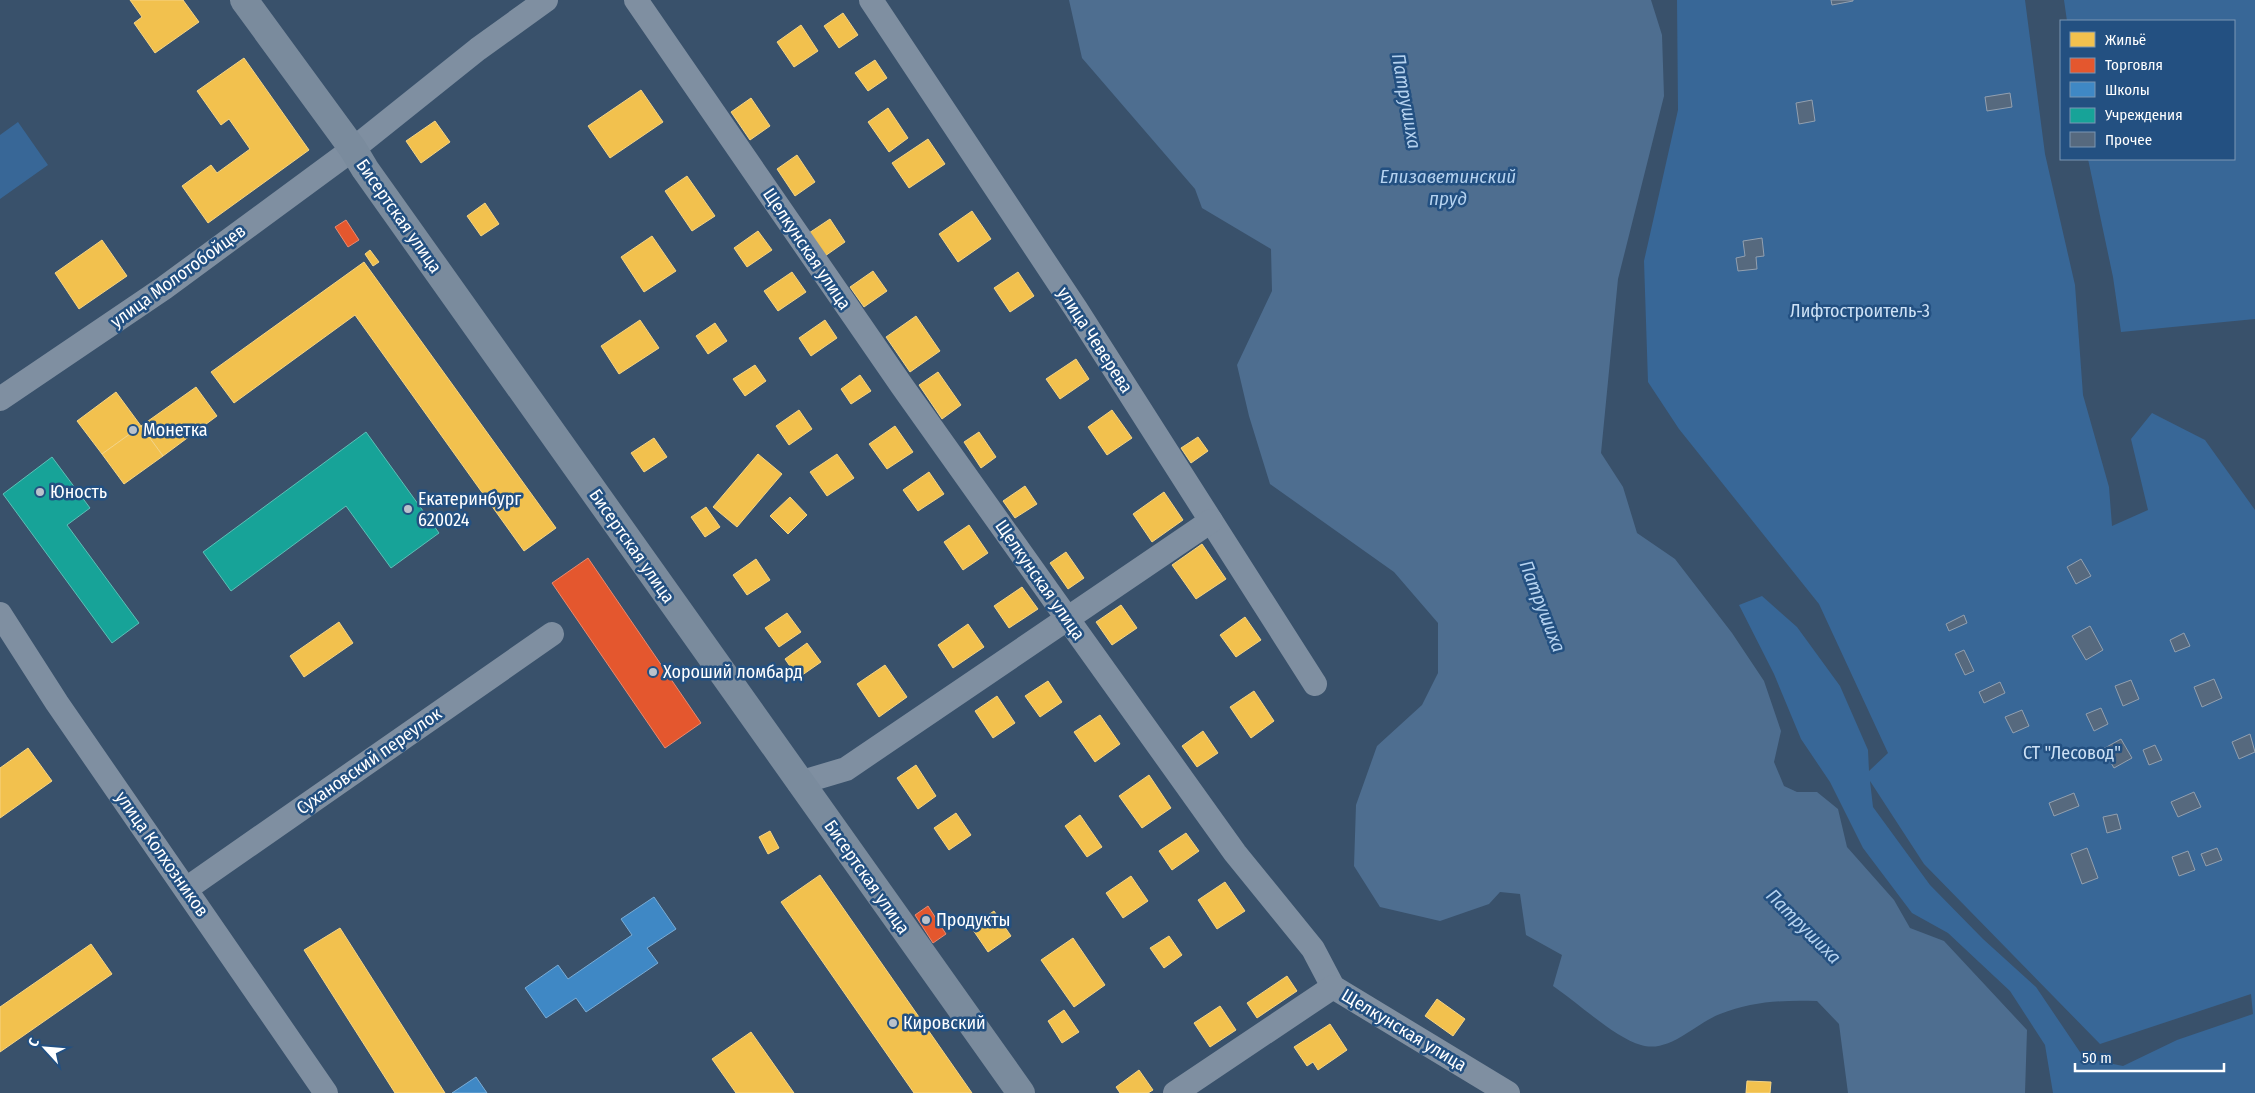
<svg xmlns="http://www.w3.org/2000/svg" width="2255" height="1093" font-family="'Fira Sans Condensed',sans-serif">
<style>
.green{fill:#386797;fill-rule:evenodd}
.water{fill:#4e6e90}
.homes{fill:#f2c14e;stroke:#f6d483}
.shops{fill:#e4572e;stroke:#ec896d}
.schools{fill:#3f88c5;stroke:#79acd6}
.public{fill:#17a398;stroke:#5dbfb7}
.building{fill:#56697e;stroke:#92a0b0}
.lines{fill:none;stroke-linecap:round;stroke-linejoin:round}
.minor{stroke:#7f8fa1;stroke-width:24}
.secondary{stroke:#7a8b9d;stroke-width:28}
.poi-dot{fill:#bac2cb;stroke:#235081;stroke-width:2}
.labels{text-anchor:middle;stroke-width:5;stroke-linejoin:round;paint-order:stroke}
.street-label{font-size:18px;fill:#fff;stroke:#235081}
.park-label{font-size:18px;fill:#cde1f5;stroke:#235081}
.poi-label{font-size:18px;fill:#fff;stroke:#235081;text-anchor:start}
.water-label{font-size:19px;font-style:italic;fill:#b5d2ef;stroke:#235081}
</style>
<rect width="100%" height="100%" fill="#39516b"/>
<g class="green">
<path d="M 1677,0 L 2025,0 L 2045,154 L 2075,285 L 2083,395 L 2109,487 L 2112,526 L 2148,510 L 2131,439 L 2152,413 L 2205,440 L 2255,510 L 2255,1093 L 2053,1093 L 2045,1045 L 2010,991 L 1948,933 L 1912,913 L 1863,848 L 1830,782 L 1801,739 L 1774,674 L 1739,605 L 1762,596 L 1797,627 L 1840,686 L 1868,750 L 1869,771 L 1888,753 L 1819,604 L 1679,429 L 1648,382 L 1644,261 L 1678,110 ZM 1870,781 L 1924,864 L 2100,1044 L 2251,994 L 2253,1014 L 2177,1040 L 2123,1066 L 2084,1058 L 2036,987 L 1983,939 L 1930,885 L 1873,807 Z"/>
<path d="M 2064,0 L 2255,0 L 2255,319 L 2121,332 L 2113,277 L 2088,159 L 2234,159 L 2234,21 L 2067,21 Z"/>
<path d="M 18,122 L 48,165 L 0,199 L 0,135 Z"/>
</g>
<path class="water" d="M 1069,0 L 1651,0 L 1662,35 L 1664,96 L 1618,279 L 1601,453 L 1623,487 L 1637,533 L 1675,559 L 1732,633 L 1764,681 L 1781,731 L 1774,762 L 1784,786 L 1797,792 L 1817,792 L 1838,809 L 1847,847 L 1894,900 L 1910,928 L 1944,941 L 2027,1030 L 2025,1093 L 1848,1093 L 1839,1024 L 1817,1001 C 1783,1000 1753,1001 1720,1014 C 1696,1023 1669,1054 1641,1045 C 1615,1038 1577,1002 1553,986 L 1562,955 L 1526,935 L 1520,894 L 1500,892 L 1489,904 L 1440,921 L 1380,907 L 1354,866 L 1356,805 L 1377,746 L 1422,705 L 1438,673 L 1438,623 L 1394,572 L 1270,484 L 1249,416 L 1237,365 L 1272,291 L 1271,249 L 1202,208 L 1195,189 L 1082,58 Z"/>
<g class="homes">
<path d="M 130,0 L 183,0 L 199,22 L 155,53 L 134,23 L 142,17 Z"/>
<path d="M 843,13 L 858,35 L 839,48 L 824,26 Z"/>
<path d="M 801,25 L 818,51 L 794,67 L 777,42 Z"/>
<path d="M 244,58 L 309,150 L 208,223 L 182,186 L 211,165 L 217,173 L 250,149 L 229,119 L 221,125 L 197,91 Z"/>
<path d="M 875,60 L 887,78 L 868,91 L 855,73 Z"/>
<path d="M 641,90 L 663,122 L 610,158 L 588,126 Z"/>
<path d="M 751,98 L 770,126 L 750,140 L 731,112 Z"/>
<path d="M 888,108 L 908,138 L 889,152 L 868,122 Z"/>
<path d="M 435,121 L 450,142 L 421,163 L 406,141 Z"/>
<path d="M 928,139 L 945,164 L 909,188 L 892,163 Z"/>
<path d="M 797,155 L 815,182 L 795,196 L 777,169 Z"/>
<path d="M 687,176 L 715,216 L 692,231 L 665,191 Z"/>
<path d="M 485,203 L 499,224 L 481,236 L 467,216 Z"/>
<path d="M 972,211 L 991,239 L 958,262 L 939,234 Z"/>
<path d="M 830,219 L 845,242 L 825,256 L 809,233 Z"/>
<path d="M 758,231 L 772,250 L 747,267 L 734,248 Z"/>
<path d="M 652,236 L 676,271 L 644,292 L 621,257 Z"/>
<path d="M 102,240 L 127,276 L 79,309 L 55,273 Z"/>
<path d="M 370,250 L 379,262 L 373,266 L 365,254 Z"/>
<path d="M 364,262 L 556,528 L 524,551 L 355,315 L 234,403 L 211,372 Z"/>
<path d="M 873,271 L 887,291 L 864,307 L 850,287 Z"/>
<path d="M 792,272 L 806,292 L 778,311 L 764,291 Z"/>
<path d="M 1018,272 L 1034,296 L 1010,312 L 994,288 Z"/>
<path d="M 916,316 L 940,351 L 910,372 L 886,337 Z"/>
<path d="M 640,320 L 659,348 L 619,374 L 601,346 Z"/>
<path d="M 825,320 L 837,338 L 811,356 L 799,338 Z"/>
<path d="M 715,323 L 727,341 L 708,354 L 696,336 Z"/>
<path d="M 1076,359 L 1089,379 L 1060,399 L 1046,379 Z"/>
<path d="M 755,365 L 766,381 L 745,396 L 733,379 Z"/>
<path d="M 938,372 L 961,405 L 942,419 L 919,385 Z"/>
<path d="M 860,375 L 871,391 L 851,404 L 841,389 Z"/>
<path d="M 196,387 L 217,416 L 163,456 L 141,426 Z"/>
<path d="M 116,392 L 141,426 L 102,454 L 77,421 Z"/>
<path d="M 799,410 L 812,429 L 789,445 L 776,426 Z"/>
<path d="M 1112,410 L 1132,438 L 1107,455 L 1088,427 Z"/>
<path d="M 141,426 L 163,456 L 124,484 L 102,454 Z"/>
<path d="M 895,426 L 913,452 L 887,469 L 869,444 Z"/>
<path d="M 979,432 L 996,457 L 981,468 L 964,442 Z"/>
<path d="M 1198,437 L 1208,451 L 1191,463 L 1181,448 Z"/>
<path d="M 654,438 L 667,457 L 644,472 L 631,453 Z"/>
<path d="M 758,454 L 782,474 L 737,527 L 713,507 Z"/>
<path d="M 837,454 L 854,478 L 827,496 L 810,472 Z"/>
<path d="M 929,472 L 944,494 L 918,511 L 903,490 Z"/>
<path d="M 1025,486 L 1037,504 L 1015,518 L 1003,501 Z"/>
<path d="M 1164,492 L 1183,520 L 1152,542 L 1133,514 Z"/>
<path d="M 790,497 L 807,515 L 788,534 L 770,516 Z"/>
<path d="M 706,507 L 720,527 L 705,537 L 691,517 Z"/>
<path d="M 969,525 L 988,553 L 963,570 L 944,542 Z"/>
<path d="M 1202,544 L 1226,579 L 1196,599 L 1172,565 Z"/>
<path d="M 1066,552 L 1084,578 L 1068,589 L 1050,563 Z"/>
<path d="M 756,559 L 770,580 L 747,595 L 733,575 Z"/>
<path d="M 1022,587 L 1038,609 L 1009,628 L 994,606 Z"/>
<path d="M 1121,605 L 1137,628 L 1112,645 L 1096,622 Z"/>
<path d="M 787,613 L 801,632 L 779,647 L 765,628 Z"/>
<path d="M 1245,617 L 1261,640 L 1236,657 L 1220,635 Z"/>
<path d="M 339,622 L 353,643 L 304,677 L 290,656 Z"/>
<path d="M 968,624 L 984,647 L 953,668 L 938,645 Z"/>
<path d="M 807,643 L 821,662 L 798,678 L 785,659 Z"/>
<path d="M 885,665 L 907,697 L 879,717 L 857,684 Z"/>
<path d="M 1048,681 L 1062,702 L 1040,717 L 1025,696 Z"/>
<path d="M 1254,691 L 1274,721 L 1251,738 L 1230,707 Z"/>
<path d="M 997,696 L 1015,723 L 993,738 L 975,711 Z"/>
<path d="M 1100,715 L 1120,744 L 1095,762 L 1074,732 Z"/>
<path d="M 1203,731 L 1218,753 L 1197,767 L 1182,746 Z"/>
<path d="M 28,748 L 52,781 L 0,818 L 0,768 Z"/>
<path d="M 916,765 L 936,796 L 918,809 L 897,778 Z"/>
<path d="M 1149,775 L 1171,808 L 1142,828 L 1119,796 Z"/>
<path d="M 956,813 L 971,835 L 949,850 L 934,828 Z"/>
<path d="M 1080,815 L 1102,847 L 1087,857 L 1065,826 Z"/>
<path d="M 770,831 L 779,848 L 768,854 L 759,837 Z"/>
<path d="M 1186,833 L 1199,851 L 1172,870 L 1159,851 Z"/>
<path d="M 820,875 L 972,1093 L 914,1093 L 781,902 Z"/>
<path d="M 1131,876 L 1148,901 L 1123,918 L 1106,893 Z"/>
<path d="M 1225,882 L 1245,911 L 1217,929 L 1198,900 Z"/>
<path d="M 994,911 L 1011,936 L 988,952 L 971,927 Z"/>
<path d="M 340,928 L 445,1093 L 395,1093 L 304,950 Z"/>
<path d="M 1169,936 L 1182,955 L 1164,968 L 1150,948 Z"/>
<path d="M 1073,938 L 1105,985 L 1074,1007 L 1041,960 Z"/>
<path d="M 91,944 L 112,974 L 0,1052 L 0,1007 Z"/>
<path d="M 1287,976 L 1297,991 L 1257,1018 L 1247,1003 Z"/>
<path d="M 1437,999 L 1465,1019 L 1453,1036 L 1425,1016 Z"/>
<path d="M 1220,1006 L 1236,1030 L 1210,1047 L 1194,1023 Z"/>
<path d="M 1064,1010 L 1079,1032 L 1062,1043 L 1048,1021 Z"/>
<path d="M 1330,1024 L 1347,1050 L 1318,1070 L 1313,1062 L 1307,1066 L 1294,1047 Z"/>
<path d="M 751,1032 L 794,1093 L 736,1093 L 712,1059 Z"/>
<path d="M 1139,1070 L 1153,1090 L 1148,1093 L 1120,1093 L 1116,1087 Z"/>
<path d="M 1747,1081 L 1771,1082 L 1770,1093 L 1746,1093 Z"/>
</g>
<g class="shops">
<path d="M 346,220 L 359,240 L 348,247 L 335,227 Z"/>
<path d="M 588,558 L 701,723 L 665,748 L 552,583 Z"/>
<path d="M 928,906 L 946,934 L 933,943 L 915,915 Z"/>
</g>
<g class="schools">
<path d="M 654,897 L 676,929 L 647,948 L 658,963 L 586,1012 L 576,998 L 546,1018 L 525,988 L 558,965 L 568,979 L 632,935 L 621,919 Z"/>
<path d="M 476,1077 L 487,1093 L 452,1093 Z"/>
</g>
<g class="public">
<path d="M 366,432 L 439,533 L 391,568 L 346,506 L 231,591 L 203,552 Z"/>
<path d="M 52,457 L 90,508 L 67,525 L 139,623 L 112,643 L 3,494 Z"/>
</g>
<g class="building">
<path d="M 1831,0 L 1853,0 L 1853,1 L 1832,5 Z"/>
<path d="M 2010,93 L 2012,107 L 1987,111 L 1985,97 Z"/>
<path d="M 1812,100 L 1815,121 L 1799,124 L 1796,103 Z"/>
<path d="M 1762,238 L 1764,256 L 1756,257 L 1757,269 L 1738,271 L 1736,258 L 1745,256 L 1743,241 Z"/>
<path d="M 2081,559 L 2091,576 L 2076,584 L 2067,567 Z"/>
<path d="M 1964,615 L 1967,623 L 1949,631 L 1946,624 Z"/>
<path d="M 2090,626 L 2103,650 L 2086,660 L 2072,636 Z"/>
<path d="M 2184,633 L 2190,646 L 2175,652 L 2170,640 Z"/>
<path d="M 1964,650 L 1974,671 L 1965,675 L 1955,654 Z"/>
<path d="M 2214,679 L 2222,698 L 2202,707 L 2194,687 Z"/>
<path d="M 2131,680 L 2139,699 L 2123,706 L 2115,686 Z"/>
<path d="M 2000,682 L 2005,693 L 1984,703 L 1979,692 Z"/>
<path d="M 2101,708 L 2108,724 L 2094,731 L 2086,714 Z"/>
<path d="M 2022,710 L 2029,726 L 2013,733 L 2005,717 Z"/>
<path d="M 2250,734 L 2255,752 L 2239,759 L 2232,742 Z"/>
<path d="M 2121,739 L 2132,758 L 2114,768 L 2103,749 Z"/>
<path d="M 2155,745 L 2162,760 L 2149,765 L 2143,750 Z"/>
<path d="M 2194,792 L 2201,807 L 2178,817 L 2171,802 Z"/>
<path d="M 2074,793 L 2079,806 L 2054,816 L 2049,803 Z"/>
<path d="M 2117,814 L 2121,829 L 2107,833 L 2103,817 Z"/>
<path d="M 2087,848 L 2098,878 L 2082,884 L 2071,854 Z"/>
<path d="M 2217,848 L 2222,860 L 2206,866 L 2201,854 Z"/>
<path d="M 2188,851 L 2195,870 L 2179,876 L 2172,857 Z"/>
</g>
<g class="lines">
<g class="minor">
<path d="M 636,0 L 902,386 L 1067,618 L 1235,853 L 1313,949 L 1333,987 L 1508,1093"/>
<path d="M 871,0 L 1076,309 L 1315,684"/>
<path d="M 0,399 L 164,288 L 353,149 L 478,49 L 546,0"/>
<path d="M 0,614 L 57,703 L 326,1093"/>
<path d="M 799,783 L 846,769 L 1211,521"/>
<path d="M 186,889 L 552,634"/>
<path d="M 1175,1093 L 1333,987"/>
</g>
<path class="secondary" d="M 244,0 L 353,149 L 365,169 L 1021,1093"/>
</g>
<g class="poi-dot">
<circle cx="133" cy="430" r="5"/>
<circle cx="40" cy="492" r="5"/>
<circle cx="408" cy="509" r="5"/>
<circle cx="653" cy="672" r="5"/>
<circle cx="926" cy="920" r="5"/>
<circle cx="893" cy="1023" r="5"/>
</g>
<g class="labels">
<g class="street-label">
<text transform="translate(399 216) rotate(55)" y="6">Бисертская улица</text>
<text transform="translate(807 249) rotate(56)" y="6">Щелкунская улица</text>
<text transform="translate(178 276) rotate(-36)" y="6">улица Молотобойцев</text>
<text transform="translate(1095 340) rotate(57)" y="6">улица Чеверева</text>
<text transform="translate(632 546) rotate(55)" y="6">Бисертская улица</text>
<text transform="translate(1040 580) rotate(55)" y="6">Щелкунская улица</text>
<text transform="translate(369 761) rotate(-35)" y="6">Сухановский переулок</text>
<text transform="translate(162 854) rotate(55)" y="6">улица Колхозников</text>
<text transform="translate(867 877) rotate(55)" y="6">Бисертская улица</text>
<text transform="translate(1404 1030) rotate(31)" y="6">Щелкунская улица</text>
</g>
<g class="park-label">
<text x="1860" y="317">Лифтостроитель-3</text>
<text x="2072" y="759">СТ "Лесовод"</text>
</g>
<g class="poi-label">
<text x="143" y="436">Монетка</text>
<text x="50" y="498">Юность</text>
<text x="418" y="505">Екатеринбург<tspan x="418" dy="21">620024</tspan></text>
<text x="663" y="678">Хороший ломбард</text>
<text x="936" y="926">Продукты</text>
<text x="903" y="1029">Кировский</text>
</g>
<g class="water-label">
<text transform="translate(1407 101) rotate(80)" y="7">Патрушиха</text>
<text x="1448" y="183">Елизаветинский<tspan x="1448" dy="22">пруд</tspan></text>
<text transform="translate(1543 606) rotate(69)" y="7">Патрушиха</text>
<text transform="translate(1804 926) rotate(45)" y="7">Патрушиха</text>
</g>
</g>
<rect x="2060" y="20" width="175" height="140" fill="#235081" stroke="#7b96b3"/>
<rect x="2070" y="32" width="25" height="15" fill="#f2c14e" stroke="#7b96b3"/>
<text x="2105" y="45" font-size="15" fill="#ffffff">Жильё</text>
<rect x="2070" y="58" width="25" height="15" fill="#e4572e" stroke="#7b96b3"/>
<text x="2105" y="70" font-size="15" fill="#ffffff">Торговля</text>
<rect x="2070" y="82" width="25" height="15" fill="#3f88c5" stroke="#7b96b3"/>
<text x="2105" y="95" font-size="15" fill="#ffffff">Школы</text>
<rect x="2070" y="108" width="25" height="15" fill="#17a398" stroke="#7b96b3"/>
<text x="2105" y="120" font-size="15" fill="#ffffff">Учреждения</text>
<rect x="2070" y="132" width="25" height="15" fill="#56697e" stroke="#7b96b3"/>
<text x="2105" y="145" font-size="15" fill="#ffffff">Прочее</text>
<g transform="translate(45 1048) rotate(296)" stroke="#235081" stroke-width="4" paint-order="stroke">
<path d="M0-4L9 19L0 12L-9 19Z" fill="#ffffff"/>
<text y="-8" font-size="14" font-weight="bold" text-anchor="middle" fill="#ffffff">С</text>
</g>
<path d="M2075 1063v8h149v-8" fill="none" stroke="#ffffff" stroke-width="2.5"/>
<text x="2082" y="1063" font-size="15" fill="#ffffff" stroke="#235081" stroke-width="4" paint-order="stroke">50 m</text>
</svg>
